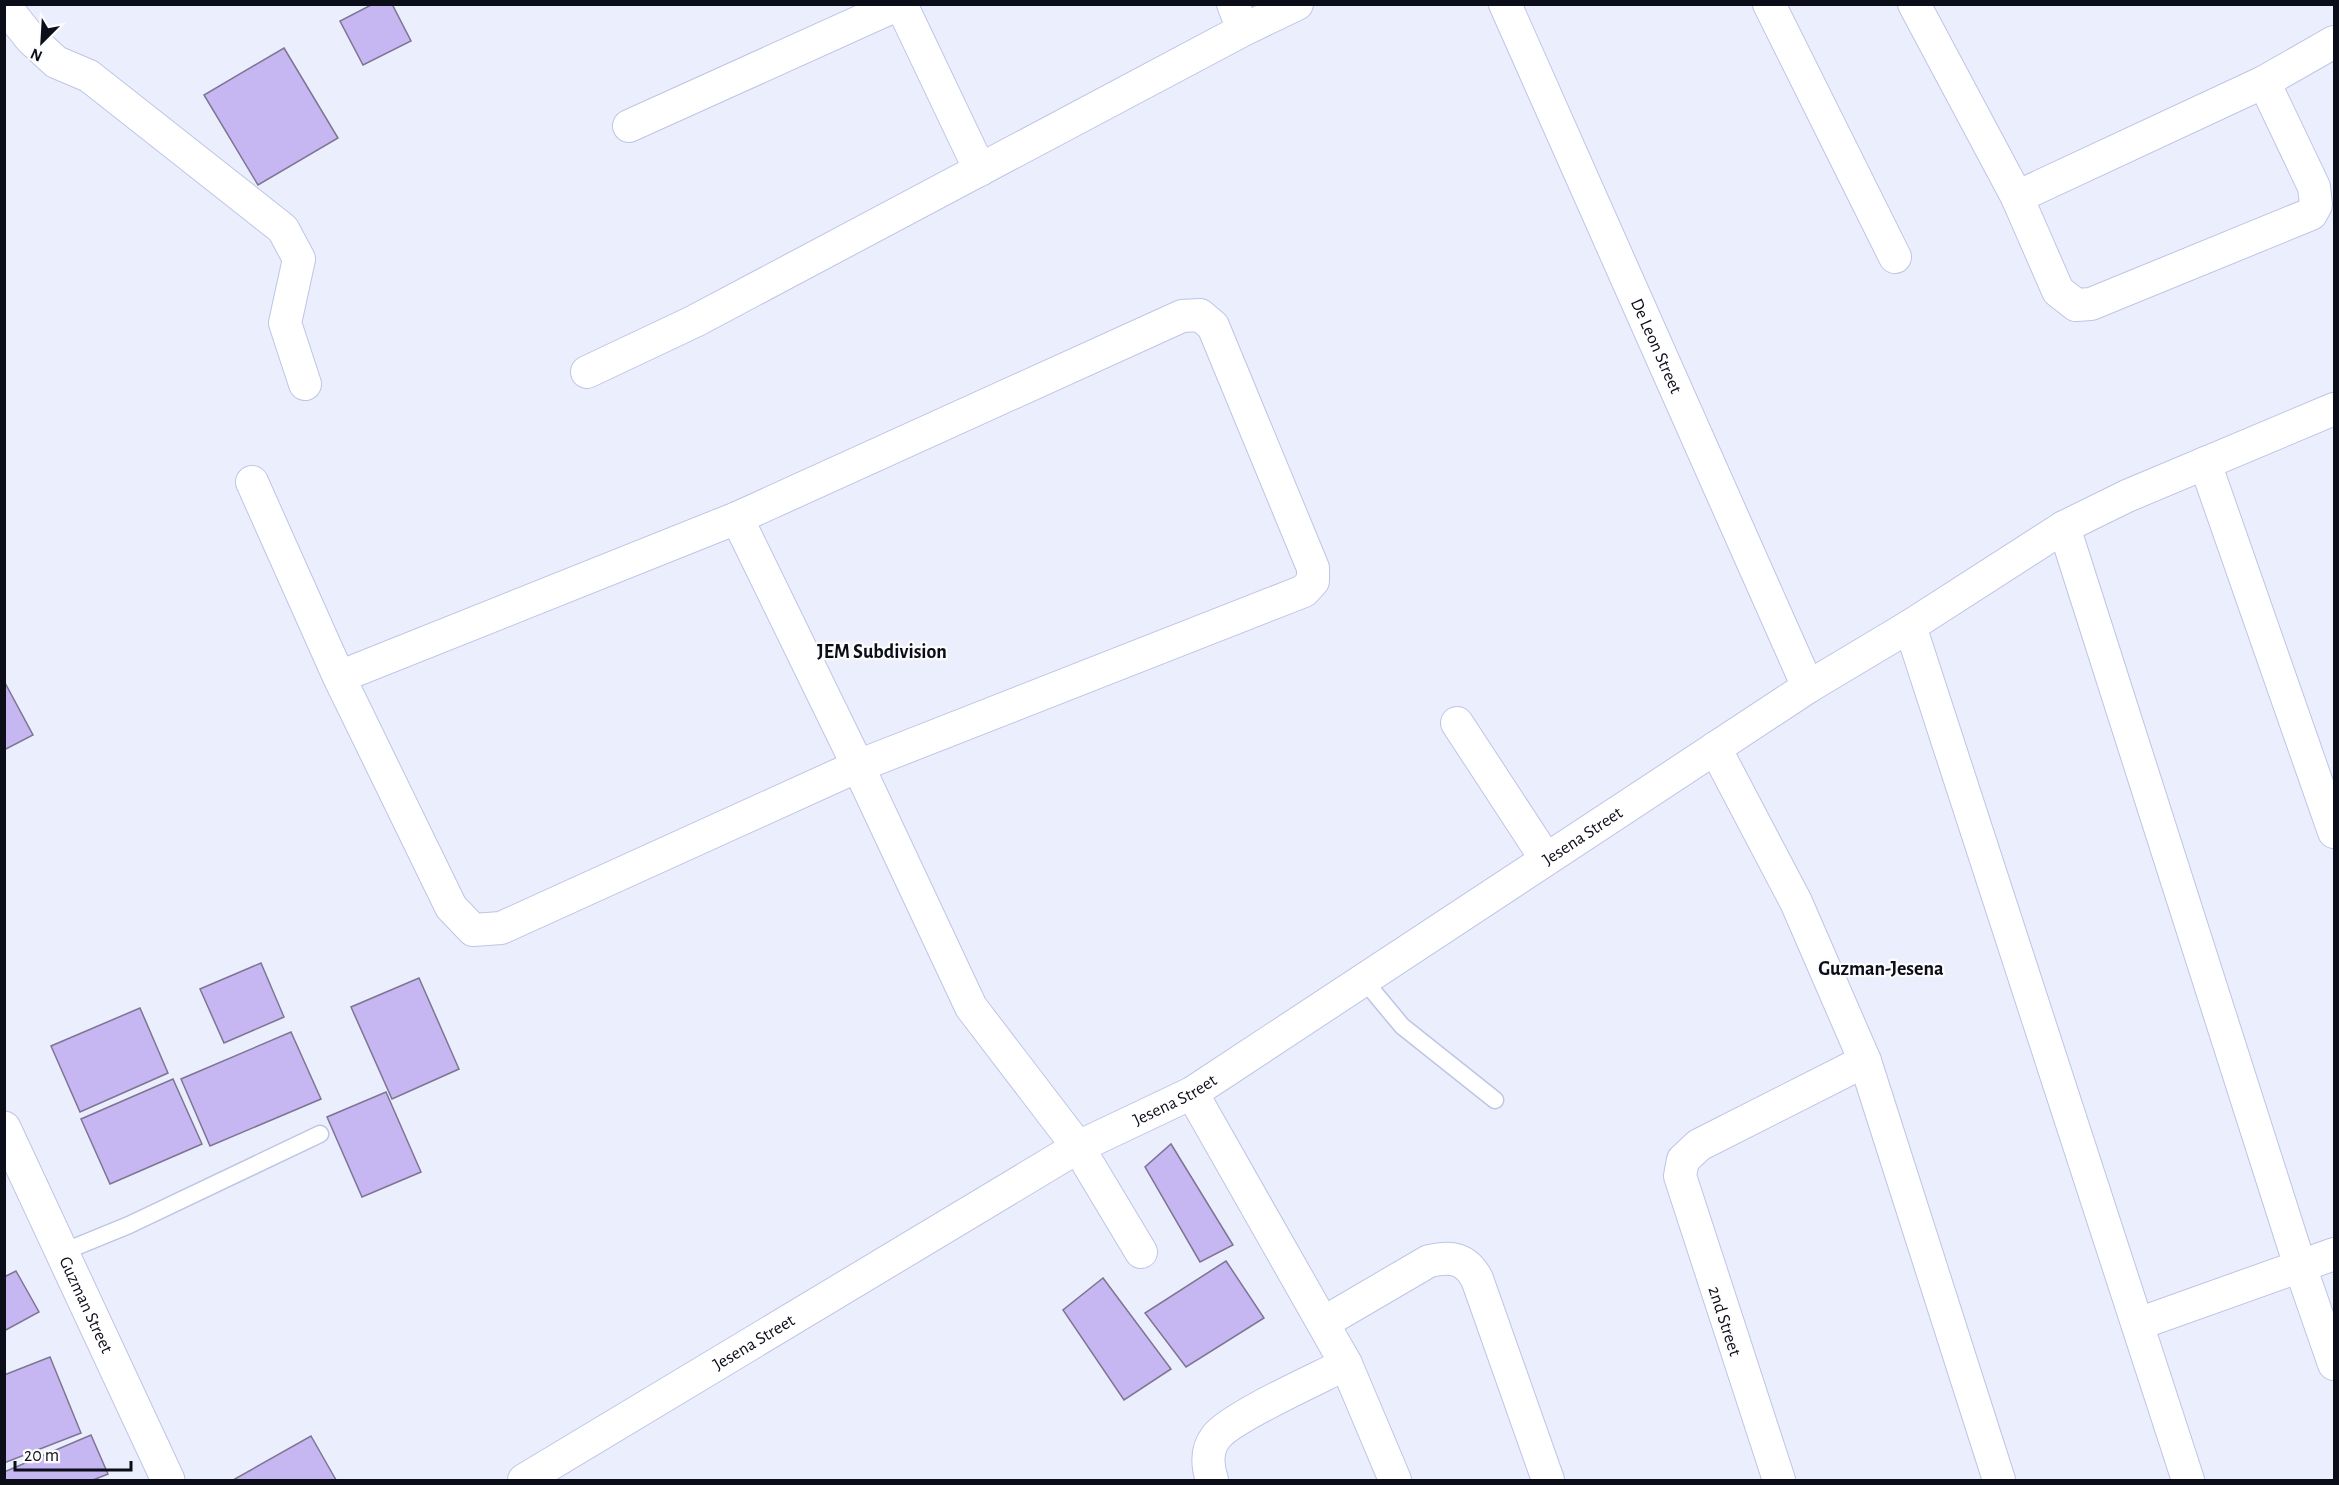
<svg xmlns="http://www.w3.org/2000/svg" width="2339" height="1485" font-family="'Alegreya Sans',sans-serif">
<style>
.building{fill:#c6b6f1;stroke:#7d7593;stroke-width:1.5}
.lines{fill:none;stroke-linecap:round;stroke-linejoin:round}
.lane-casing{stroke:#bec5e6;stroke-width:19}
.street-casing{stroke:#bec5e6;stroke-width:34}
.secondary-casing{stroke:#bec5e6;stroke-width:35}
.lane{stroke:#fff;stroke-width:16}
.street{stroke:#fff;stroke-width:32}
.secondary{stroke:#fff;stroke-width:33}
.labels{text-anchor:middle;stroke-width:4.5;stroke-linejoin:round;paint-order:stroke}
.street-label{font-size:18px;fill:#0b0d18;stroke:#fcfcfc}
.neighbourhood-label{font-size:20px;font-weight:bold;fill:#0b0d18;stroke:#fcfcfc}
</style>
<rect width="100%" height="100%" fill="#ebeefc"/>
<g class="building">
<path d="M 373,4 L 392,4 L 411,41 L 363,65 L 340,21 Z"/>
<path d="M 284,48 L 338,138 L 258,185 L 204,95 Z"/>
<path d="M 4,681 L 33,735 L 4,750 Z"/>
<path d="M 261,963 L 284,1017 L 224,1043 L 200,989 Z"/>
<path d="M 419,978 L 459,1069 L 392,1099 L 351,1007 Z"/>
<path d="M 140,1008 L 168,1073 L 80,1112 L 51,1046 Z"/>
<path d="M 291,1032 L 321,1099 L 210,1146 L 181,1079 Z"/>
<path d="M 173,1079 L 202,1144 L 110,1184 L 81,1119 Z"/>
<path d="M 386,1092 L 421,1172 L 362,1197 L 327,1117 Z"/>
<path d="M 1171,1144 L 1233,1245 L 1200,1262 L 1145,1167 Z"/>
<path d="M 1226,1261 L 1264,1318 L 1186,1367 L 1145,1313 Z"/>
<path d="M 16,1271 L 39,1312 L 4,1331 L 4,1277 Z"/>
<path d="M 1103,1278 L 1171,1369 L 1124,1400 L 1063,1310 Z"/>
<path d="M 50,1357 L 81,1433 L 4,1463 L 4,1375 Z"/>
<path d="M 91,1435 L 108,1474 L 93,1480 L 4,1480 L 4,1472 Z"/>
<path d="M 311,1436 L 336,1480 L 233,1480 Z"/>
</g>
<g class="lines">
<g class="lane-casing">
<g id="lane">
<path d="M 1363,979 L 1402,1026 L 1495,1100"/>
<path d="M 63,1252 L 129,1225 L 320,1134"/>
</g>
</g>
<g class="street-casing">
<g id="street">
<path d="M 7,4 L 8,10 L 31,39 L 56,62 L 89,76 L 283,229 L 299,259 L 285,323 L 305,384"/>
<path d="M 901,4 L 980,170"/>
<path d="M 1233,4 L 1243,30"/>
<path id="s1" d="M 1505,4 L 1808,687"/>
<path d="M 1769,4 L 1895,257"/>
<path d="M 1914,4 L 2017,197 L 2058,291 L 2076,305 L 2091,304 L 2311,214 L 2316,205 L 2314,187 L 2264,82"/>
<path d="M 629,126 L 899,4"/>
<path d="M 2017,197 L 2264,82 L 2334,42"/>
<path d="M 587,372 L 695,321 L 1243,30 L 1297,4"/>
<path d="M 2205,463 L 2334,832"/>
<path d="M 252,482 L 339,677 L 451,907 L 473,930 L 501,928 L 858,766 L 1304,591 L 1313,581 L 1313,568 L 1213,326 L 1200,315 L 1182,316 L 737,518 L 339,677"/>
<path d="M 737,518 L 858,766 L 971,1007 L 1078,1147 L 1141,1252"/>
<path d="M 2064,527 L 2300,1266 L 2334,1364"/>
<path d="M 1910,626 L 2188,1480"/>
<path d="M 1457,723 L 1546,859"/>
<path d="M 1715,748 L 1796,902 L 1865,1061 L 1999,1480"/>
<path d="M 1192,1093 L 1346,1364 L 1395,1480"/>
<path d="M 1323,1323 L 1429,1261 C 1451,1256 1466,1258 1477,1279 L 1548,1480"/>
<path d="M 2138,1324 L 2334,1254"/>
<path id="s2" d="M 524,1480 L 1078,1147 L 1192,1093 L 1808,687 L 1910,626 L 2064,527 L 2127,496 L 2334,409"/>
<path d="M 1212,1480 C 1207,1465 1206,1450 1216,1437 C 1231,1417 1319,1378 1346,1364"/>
<path d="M 1779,1480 L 1680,1176 L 1683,1160 L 1699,1145 L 1865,1061"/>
</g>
</g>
<g class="secondary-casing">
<g id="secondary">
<path id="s3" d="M 4,1128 L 168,1480"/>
</g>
</g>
<use href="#lane" class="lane"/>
<use href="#street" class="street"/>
<use href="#secondary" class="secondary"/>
</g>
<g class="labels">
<g class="street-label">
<text dy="6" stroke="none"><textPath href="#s1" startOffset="374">De Leon Street</textPath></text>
<text dy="6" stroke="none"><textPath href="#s2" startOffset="1240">Jesena Street</textPath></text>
<text dy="6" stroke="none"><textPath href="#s2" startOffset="754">Jesena Street</textPath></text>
<text dy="6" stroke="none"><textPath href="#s3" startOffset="195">Guzman Street</textPath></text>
<text transform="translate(1725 1321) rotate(72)" y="6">2nd Street</text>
<text dy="6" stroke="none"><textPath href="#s2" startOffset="268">Jesena Street</textPath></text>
</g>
<g class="neighbourhood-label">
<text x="882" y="658">JEM Subdivision</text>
<text x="1881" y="975">Guzman-Jesena</text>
</g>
</g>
<rect width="2339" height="1485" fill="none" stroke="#0b0d18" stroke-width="12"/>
<g transform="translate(42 42) rotate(204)" stroke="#fcfcfc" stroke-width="4.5" paint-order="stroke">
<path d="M0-4.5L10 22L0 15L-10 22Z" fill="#0b0d18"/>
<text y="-9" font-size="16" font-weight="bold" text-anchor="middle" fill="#0b0d18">N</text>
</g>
<path d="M15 1461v9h116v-9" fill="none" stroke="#0b0d18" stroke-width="3"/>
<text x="24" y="1461" font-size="18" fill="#0b0d18" stroke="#fcfcfc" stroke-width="4.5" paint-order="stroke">20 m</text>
</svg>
